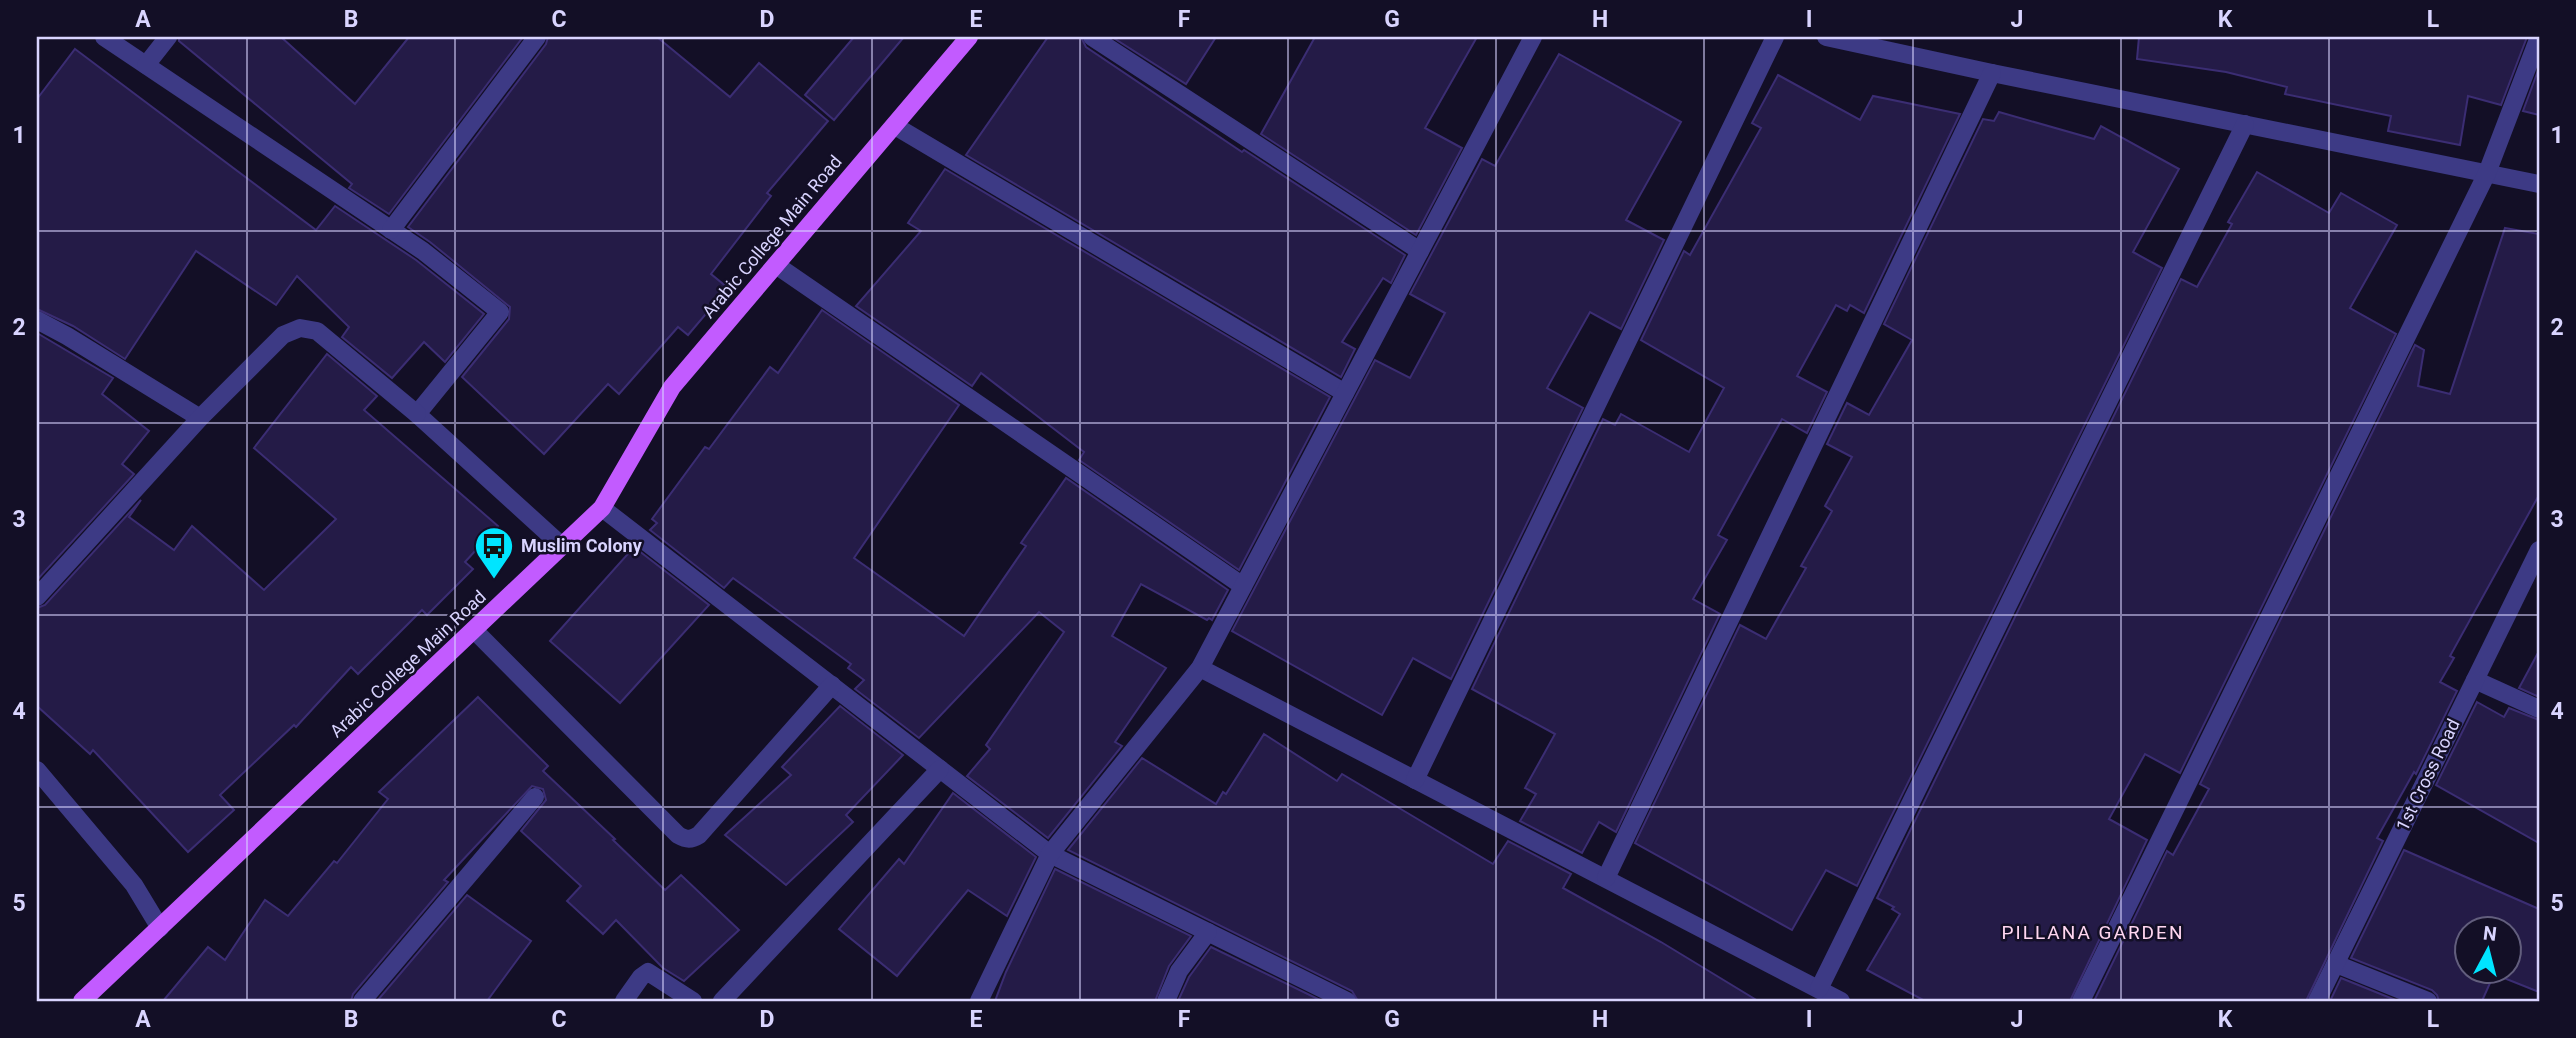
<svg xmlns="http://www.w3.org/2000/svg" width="2576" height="1038" font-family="Roboto,sans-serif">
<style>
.building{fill:#241b47;stroke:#3b2d73;stroke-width:2;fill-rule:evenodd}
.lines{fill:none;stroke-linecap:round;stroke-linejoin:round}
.minor{stroke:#3d3a85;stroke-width:18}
.major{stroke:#c25bff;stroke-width:18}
.grid{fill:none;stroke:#d9d4ff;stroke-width:2;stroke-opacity:0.55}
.labels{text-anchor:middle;stroke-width:5;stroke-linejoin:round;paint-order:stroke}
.street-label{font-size:18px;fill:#d9d4ff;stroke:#130f26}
.poi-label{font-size:18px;font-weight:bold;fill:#d9d4ff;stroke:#130f26;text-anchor:start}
.neighbourhood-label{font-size:19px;letter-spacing:2px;fill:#ffd6f0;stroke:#130f26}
.neatline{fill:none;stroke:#d9d4ff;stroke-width:2.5}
.grid-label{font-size:23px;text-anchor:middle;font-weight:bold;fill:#d9d4ff}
</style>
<rect width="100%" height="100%" fill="#130f26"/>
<g class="building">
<path d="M 179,37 L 281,37 L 355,104 L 409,37 L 523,37 L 389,214 L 349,188 L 352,184 L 179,41 Z"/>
<path d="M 548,37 L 657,37 L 730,97 L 759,63 L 828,121 L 767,193 L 771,196 L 711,274 L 728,288 L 688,335 L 678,327 L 619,394 L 608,384 L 544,454 L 462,377 L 509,319 L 510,307 L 430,242 L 408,227 L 546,44 Z"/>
<path d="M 854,37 L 904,37 L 834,120 L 805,95 Z"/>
<path d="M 1048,37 L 1081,37 L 1086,47 L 1242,152 L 1244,150 L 1405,255 L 1391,283 L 1383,278 L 1342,342 L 1355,349 L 1341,377 L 966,155 Z"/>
<path d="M 1112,37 L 1216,37 L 1186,84 Z"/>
<path d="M 1315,37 L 1477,37 L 1425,128 L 1462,148 L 1416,235 L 1261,134 Z"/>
<path d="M 2139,37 L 2527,37 L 2501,105 L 2468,96 L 2460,145 L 2388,131 L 2391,116 L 2285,94 L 2287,87 L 2226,72 L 2137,59 Z"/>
<path d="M 75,49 L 316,230 L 335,206 L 416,260 L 484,314 L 445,362 L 424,342 L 392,378 L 342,337 L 349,327 L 297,276 L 276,305 L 196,251 L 125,359 L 73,326 L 37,309 L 37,99 Z"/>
<path d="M 1559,54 L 1681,122 L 1626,220 L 1664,240 L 1621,329 L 1590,312 L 1547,388 L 1583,408 L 1451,679 L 1413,658 L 1382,715 L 1232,631 L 1375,360 L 1410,378 L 1445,313 L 1410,294 L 1482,159 L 1495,166 Z"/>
<path d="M 2539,68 L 2539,115 L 2523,111 Z"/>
<path d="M 1778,75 L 1860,120 L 1873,96 L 1960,114 L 1864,313 L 1850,305 L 1847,311 L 1836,305 L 1797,376 L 1827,392 L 1807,433 L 1782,419 L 1718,535 L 1727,540 L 1693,599 L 1720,614 L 1616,832 L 1599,822 L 1582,853 L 1520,821 L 1536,794 L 1525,788 L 1555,734 L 1472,689 L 1603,419 L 1615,425 L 1621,414 L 1689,452 L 1724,388 L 1641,340 L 1684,251 L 1690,255 L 1761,128 L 1752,123 Z"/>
<path d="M 1999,112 L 2094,139 L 2101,126 L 2179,169 L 2133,252 L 2162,268 L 1857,886 L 1826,870 L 1792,930 L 1635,843 L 1740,625 L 1766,639 L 1806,568 L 1801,566 L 1832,511 L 1825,506 L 1852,457 L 1827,444 L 1847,403 L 1869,415 L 1912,340 L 1884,324 L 1983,119 L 1994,121 Z"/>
<path d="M 945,169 L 1330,397 L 1239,570 L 1079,460 L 1084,452 L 981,373 L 972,386 L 856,306 L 921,231 L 908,223 Z"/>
<path d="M 2257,172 L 2329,213 L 2341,193 L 2397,225 L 2350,308 L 2396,334 L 2180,773 L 2145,754 L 2109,819 L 2147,840 L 2070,1001 L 1925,1001 L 1867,970 L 1900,914 L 1892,909 L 1894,907 L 1877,898 L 2181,279 L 2197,287 L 2232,224 L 2228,222 Z"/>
<path d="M 2505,228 L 2539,234 L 2539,495 L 2450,656 L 2454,658 L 2440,682 L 2457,691 L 2416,774 L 2414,772 L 2377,838 L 2383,841 L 2306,1001 L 2094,1001 L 2167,851 L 2173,855 L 2209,789 L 2200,784 L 2415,345 L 2424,350 L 2418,386 L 2450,394 Z"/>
<path d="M 822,310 L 959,405 L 854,558 L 964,636 L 1026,546 L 1021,543 L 1066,478 L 1228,590 L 1212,620 L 1209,618 L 1207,620 L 1141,584 L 1112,636 L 1166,668 L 1115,742 L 1122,746 L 1048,838 L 967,776 L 990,749 L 986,745 L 1064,632 L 1039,612 L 919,738 L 855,689 L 864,680 L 848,668 L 851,664 L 733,578 L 724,588 L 650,530 L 657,523 L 652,519 L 705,447 L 709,449 L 770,367 L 778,373 Z"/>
<path d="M 37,333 L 113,378 L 102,394 L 149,431 L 122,464 L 134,474 L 37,580 Z"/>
<path d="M 327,354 L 377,396 L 364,410 L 498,526 L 465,562 L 473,569 L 427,615 L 422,610 L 358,674 L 351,667 L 296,727 L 294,725 L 220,795 L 234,810 L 188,852 L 93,750 L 90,754 L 37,706 L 37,608 L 45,605 L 141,500 L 129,517 L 174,550 L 192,526 L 264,590 L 336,519 L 254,448 Z"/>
<path d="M 634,547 L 709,605 L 620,703 L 550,641 Z"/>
<path d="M 2539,651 L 2539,697 L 2519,688 Z"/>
<path d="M 478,697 L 548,766 L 543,771 L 615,839 L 613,840 L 665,890 L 681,875 L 739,930 L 684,981 L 663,968 L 616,920 L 603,934 L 567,901 L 581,886 L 521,831 L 546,800 L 543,789 L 532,786 L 444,880 L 448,882 L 353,994 L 351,1001 L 163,1001 L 208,947 L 225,960 L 265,900 L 288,916 L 334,861 L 337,863 L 388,799 L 379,792 Z"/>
<path d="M 2477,702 L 2504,717 L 2509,708 L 2539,720 L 2539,843 L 2436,785 Z"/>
<path d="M 840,706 L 903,755 L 846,815 L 853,822 L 786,885 L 725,835 L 791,775 L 782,767 Z"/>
<path d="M 1264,734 L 1337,781 L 1342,774 L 1493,864 L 1508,841 L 1571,874 L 1563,888 L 1661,942 L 1758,1001 L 1358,1001 L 1352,991 L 1068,850 L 1142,758 L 1216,804 L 1223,792 L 1226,794 Z"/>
<path d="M 953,793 L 1036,857 L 1007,916 L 968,890 L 897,976 L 839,929 L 899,859 L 904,864 Z"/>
<path d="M 2404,850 L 2539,909 L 2539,992 L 2494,974 L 2482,1001 L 2439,1001 L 2437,995 L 2432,990 L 2351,958 ZM 2468,929 L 2510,929 L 2510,971 L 2468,971 Z"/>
<path d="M 1055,869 L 1191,936 L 1169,966 L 1155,1001 L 995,1001 L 1006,972 Z"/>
<path d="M 467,895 L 531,941 L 487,1001 L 377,1001 Z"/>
<path d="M 1211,947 L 1322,1001 L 1178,1001 L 1189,977 Z"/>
<path d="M 2341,978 L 2398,1001 L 2330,1001 Z"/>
</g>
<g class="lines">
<g class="minor">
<path d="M 104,37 L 423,251 L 500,312 L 417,414 L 562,546"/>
<path d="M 1092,37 L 1420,251"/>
<path d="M 1826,37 L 1992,73 L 2539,184"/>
<path d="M 146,65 L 168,37"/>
<path d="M 895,126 L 1345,393"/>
<path d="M 391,230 L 537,37"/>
<path d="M 776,265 L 1243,586"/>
<path d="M 37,320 L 67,336 L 200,418"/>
<path d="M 602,508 L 1050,854 L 1347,1001"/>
<path d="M 37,597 L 200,418 L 283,335 L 300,328 L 317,331 L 417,414"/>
<path d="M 474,630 L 678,835 C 687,840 691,840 699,835 L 832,685"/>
<path d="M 1200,668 L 1841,1001"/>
<path d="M 2475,680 L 2539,709"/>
<path d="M 37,770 L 134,885 L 160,928"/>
<path d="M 1415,780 L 1775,37"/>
<path d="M 1606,878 L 1992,73"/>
<path d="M 2336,964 L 2428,1001"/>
<path d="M 1819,989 L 2245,124"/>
<path d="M 362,1001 L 535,797"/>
<path d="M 624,1001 L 641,977 L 648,972 L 693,1001"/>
<path d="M 722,1001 L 940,769"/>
<path d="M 979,1001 L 1050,854 L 1200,668 L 1533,37"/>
<path d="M 1166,1001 L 1179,971 L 1208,932"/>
<path d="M 2081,1001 L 2487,173 L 2539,37"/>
<path d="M 2317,1001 L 2539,550"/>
</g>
<path class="major" d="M 82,1001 L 602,508 L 672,387 L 969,37"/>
</g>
<path class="grid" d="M 247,37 L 247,1001M 455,37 L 455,1001M 663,37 L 663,1001M 872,37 L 872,1001M 1080,37 L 1080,1001M 1288,37 L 1288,1001M 1496,37 L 1496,1001M 1704,37 L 1704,1001M 1913,37 L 1913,1001M 2121,37 L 2121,1001M 2329,37 L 2329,1001M 37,231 L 2539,231M 37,423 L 2539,423M 37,615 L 2539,615M 37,807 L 2539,807"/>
<defs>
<g id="bus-pin" transform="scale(2.0125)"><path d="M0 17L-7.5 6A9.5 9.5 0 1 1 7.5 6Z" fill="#00e5ff" stroke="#130f26"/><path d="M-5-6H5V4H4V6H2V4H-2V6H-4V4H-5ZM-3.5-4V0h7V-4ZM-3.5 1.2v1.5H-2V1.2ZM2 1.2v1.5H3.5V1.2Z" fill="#111"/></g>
</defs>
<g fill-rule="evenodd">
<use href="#bus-pin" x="494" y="546"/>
</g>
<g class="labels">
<g class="street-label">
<text transform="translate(772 237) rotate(-50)" y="6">Arabic College Main Road</text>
<text transform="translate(408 664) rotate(-43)" y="6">Arabic College Main Road</text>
<text transform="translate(2428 775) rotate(-64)" y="6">1st Cross Road</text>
</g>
<g class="poi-label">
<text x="521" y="552">Muslim Colony</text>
</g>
<g class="neighbourhood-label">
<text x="2093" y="939">PILLANA GARDEN</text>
</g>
</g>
<rect width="2576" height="1038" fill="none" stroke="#130f26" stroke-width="77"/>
<g transform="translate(2488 950) rotate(7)"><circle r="33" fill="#130f26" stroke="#625e7d" stroke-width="2"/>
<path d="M0-5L12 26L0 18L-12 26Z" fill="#00e5ff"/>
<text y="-10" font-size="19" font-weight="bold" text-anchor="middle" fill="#d9d4ff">N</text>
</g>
<rect x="38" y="38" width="2500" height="962" class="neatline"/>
<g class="grid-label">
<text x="143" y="27">A</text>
<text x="351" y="27">B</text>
<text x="559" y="27">C</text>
<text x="767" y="27">D</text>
<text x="976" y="27">E</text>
<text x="1184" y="27">F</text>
<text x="1392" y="27">G</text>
<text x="1600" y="27">H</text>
<text x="1809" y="27">I</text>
<text x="2017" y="27">J</text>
<text x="2225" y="27">K</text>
<text x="2433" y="27">L</text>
<text x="19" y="143">1</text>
<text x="2557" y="143">1</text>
<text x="19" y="335">2</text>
<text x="2557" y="335">2</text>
<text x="19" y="527">3</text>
<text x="2557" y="527">3</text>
<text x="19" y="719">4</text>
<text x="2557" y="719">4</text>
<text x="19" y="911">5</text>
<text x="2557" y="911">5</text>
<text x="143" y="1027">A</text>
<text x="351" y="1027">B</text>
<text x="559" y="1027">C</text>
<text x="767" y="1027">D</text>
<text x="976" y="1027">E</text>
<text x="1184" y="1027">F</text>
<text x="1392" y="1027">G</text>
<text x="1600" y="1027">H</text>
<text x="1809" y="1027">I</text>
<text x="2017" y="1027">J</text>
<text x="2225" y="1027">K</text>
<text x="2433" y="1027">L</text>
</g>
</svg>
